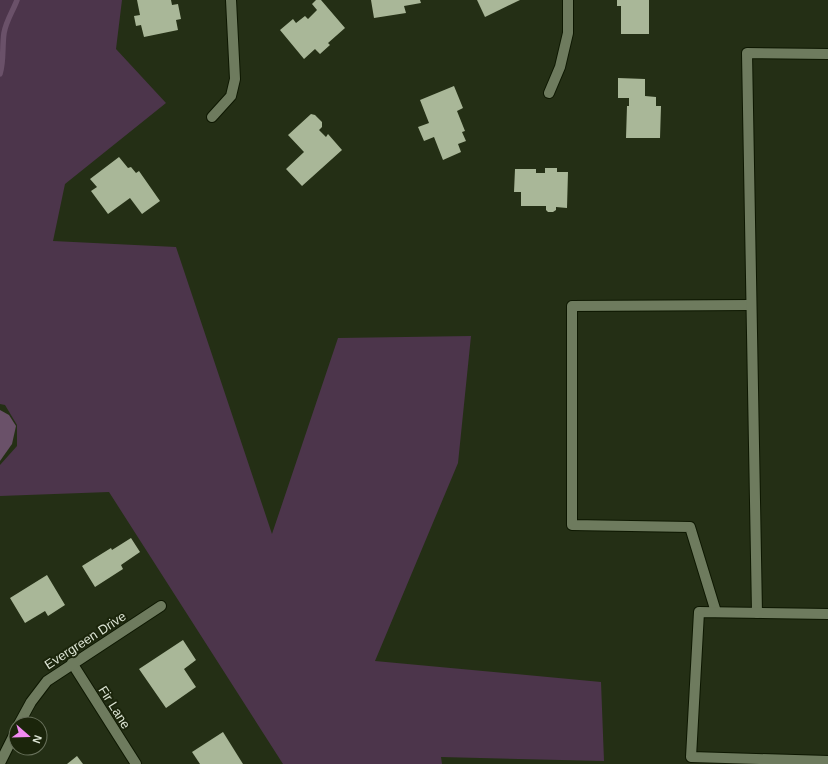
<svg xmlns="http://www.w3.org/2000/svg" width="828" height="764" font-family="Helvetica,sans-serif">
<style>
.green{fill:#4c354b}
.water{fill:#6a5169}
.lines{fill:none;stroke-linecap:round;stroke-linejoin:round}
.stream{stroke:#6a5169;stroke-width:5.5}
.building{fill:#a9b798}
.lane-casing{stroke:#0d1701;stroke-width:12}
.street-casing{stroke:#0d1701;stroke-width:12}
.lane{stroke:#6e7b5e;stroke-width:10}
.street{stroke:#6e7b5e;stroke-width:10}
.labels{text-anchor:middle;stroke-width:4;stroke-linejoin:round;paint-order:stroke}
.street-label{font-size:13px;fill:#dde5d5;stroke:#1b250b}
</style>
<rect width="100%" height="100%" fill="#242f15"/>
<path class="green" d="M 0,0 L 122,0 L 116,49 L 166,103 L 65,184 L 53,241 L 176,247 L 272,534 L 338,338 L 471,336 L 458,463 L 375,661 L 601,682 L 604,761 L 441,757 L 442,764 L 283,764 L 109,492 L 0,496 L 0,465 L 17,446 L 17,425 L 5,405 L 0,404 Z"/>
<path class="water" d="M 0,410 L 9,415 L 16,426 L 12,444 L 0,461 Z"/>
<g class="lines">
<path class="stream" d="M 0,74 C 4,61 2,47 4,33 C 6,21 13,11 17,0"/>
</g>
<g class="building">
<path d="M 137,0 L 171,0 L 172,5 L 178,4 L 181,19 L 176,20 L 178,30 L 144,37 L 141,25 L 136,26 L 134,16 L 140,15 Z"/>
<path d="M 316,0 L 321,0 L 345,28 L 328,43 L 330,45 L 320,54 L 315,49 L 304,59 L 280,30 L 293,19 L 296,23 L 305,16 L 308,19 L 317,10 L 312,4 Z"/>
<path d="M 371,0 L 420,0 L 421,3 L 404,6 L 406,13 L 374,18 Z"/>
<path d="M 477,0 L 520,0 L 485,17 Z"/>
<path d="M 617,0 L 649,0 L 649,34 L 621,34 L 621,6 L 617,6 Z"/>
<path d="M 618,78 L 645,79 L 645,96 L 656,97 L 656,106 L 661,106 L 660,138 L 626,138 L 627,106 L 629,106 L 629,98 L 618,98 Z"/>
<path d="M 454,86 L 463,108 L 457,111 L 465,131 L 462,132 L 466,141 L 458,144 L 461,152 L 443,160 L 434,137 L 424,141 L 418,127 L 429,123 L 420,100 Z"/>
<path d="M 311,114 L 315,115 L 322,122 L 322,127 L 319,130 L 326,137 L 328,134 L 342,150 L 302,186 L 286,169 L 304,152 L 288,135 Z"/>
<path d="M 119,157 L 128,168 L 131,167 L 136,173 L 139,171 L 160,201 L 142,214 L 130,198 L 108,214 L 91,191 L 97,187 L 90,179 Z"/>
<path d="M 545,168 L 557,168 L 557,172 L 568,172 L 567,208 L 556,207 L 556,210 L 553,212 L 548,212 L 546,210 L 546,206 L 521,206 L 521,192 L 514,192 L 515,169 L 536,169 L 536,173 L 545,173 Z"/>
<path d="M 131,538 L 140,552 L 121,565 L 123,569 L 95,587 L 82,566 L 111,548 L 112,550 Z"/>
<path d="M 47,575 L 65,605 L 48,616 L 45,611 L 25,623 L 10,598 Z"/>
<path d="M 183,640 L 196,660 L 184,669 L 196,687 L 166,708 L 139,669 Z"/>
<path d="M 223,732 L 243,764 L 200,764 L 192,752 Z"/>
<path d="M 77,756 L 83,764 L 67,764 Z"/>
</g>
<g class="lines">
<g class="lane-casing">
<g id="lane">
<path d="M 716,612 L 690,527 L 572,525 L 572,306 L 751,305"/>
<path d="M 757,613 L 747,53 L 828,54"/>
<path d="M 828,614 L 699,612 L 691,757 L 828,761"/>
</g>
</g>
<g class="street-casing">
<g id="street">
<path d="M 549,93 L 560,67 L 568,33 L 568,0"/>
<path d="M 212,117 L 231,96 L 235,79 L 231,0"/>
<path d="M 72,663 L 136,764"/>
<path d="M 19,724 L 31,702 L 47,681 L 161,606"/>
<path d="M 0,763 L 16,731"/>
</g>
</g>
<use href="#lane" class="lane"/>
<use href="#street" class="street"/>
</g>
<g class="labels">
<g class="street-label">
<text transform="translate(85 640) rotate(-33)" y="5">Evergreen Drive</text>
<text transform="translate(115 707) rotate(58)" y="5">Fir Lane</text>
</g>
</g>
<g transform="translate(28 736) rotate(110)"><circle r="19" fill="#1b250b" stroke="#69725c"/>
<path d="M0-3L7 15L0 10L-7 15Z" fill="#f28af2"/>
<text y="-6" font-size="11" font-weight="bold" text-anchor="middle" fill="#dde5d5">N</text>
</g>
</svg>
